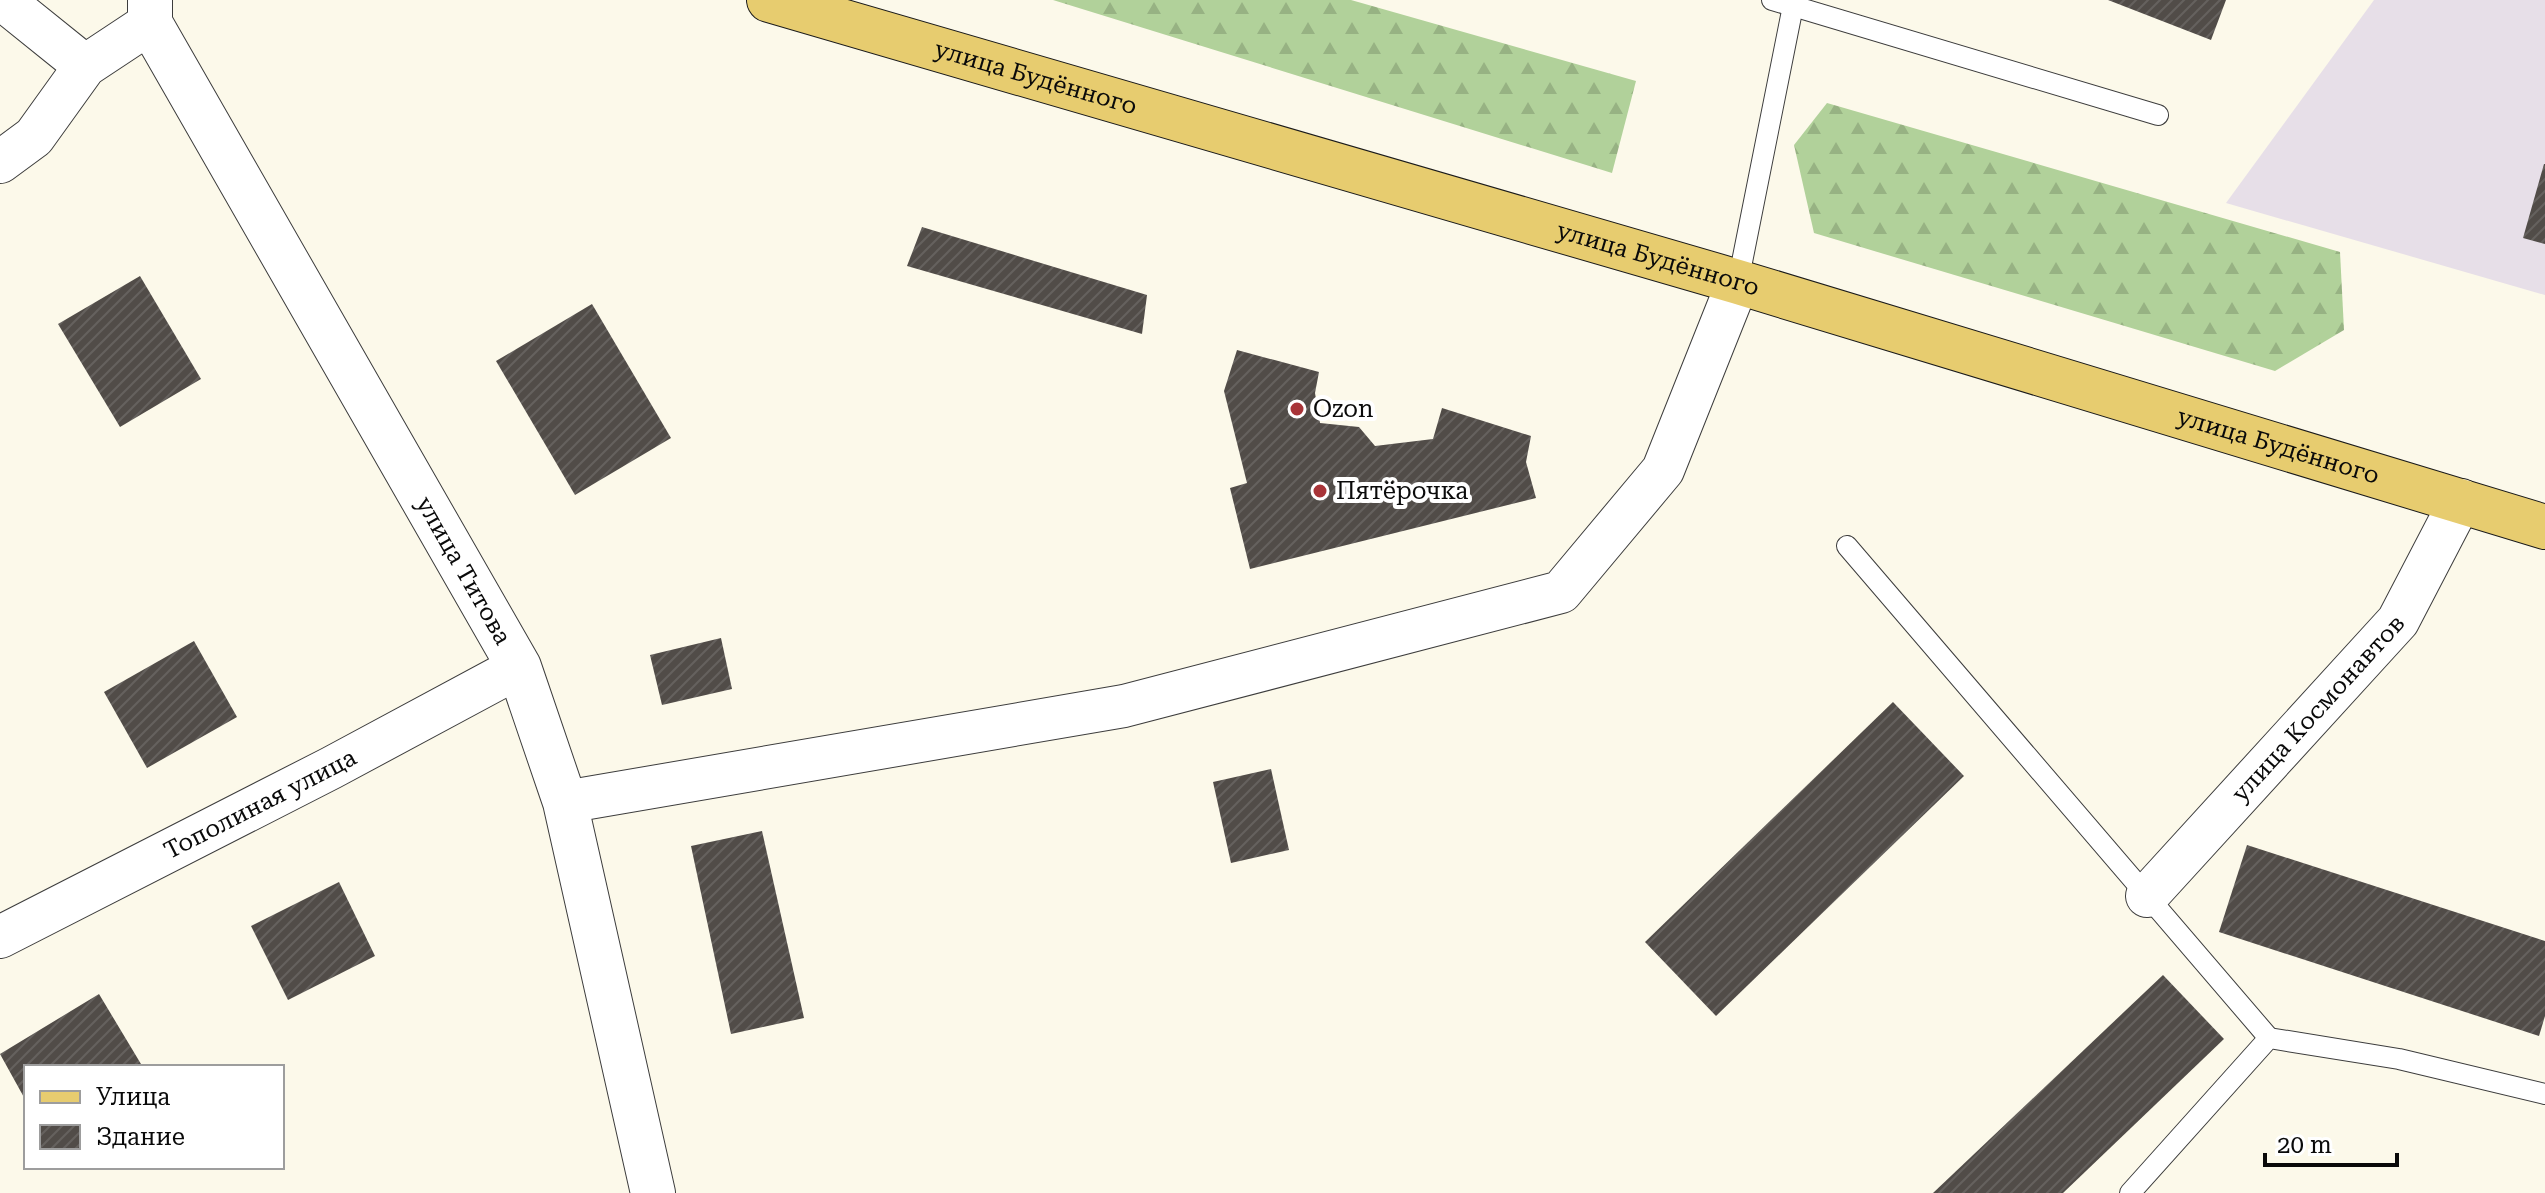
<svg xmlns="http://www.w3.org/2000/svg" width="2545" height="1193" font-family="'Roboto Serif',serif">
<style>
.industrial{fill:#e7dfe8}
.forest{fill:url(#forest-firs)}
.building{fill:url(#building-hatch)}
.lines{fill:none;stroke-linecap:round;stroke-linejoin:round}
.service-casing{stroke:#3d3d3d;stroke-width:22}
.minor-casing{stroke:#3d3d3d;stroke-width:44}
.tertiary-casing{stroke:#3d3d3d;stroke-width:46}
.primary-casing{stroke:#1b1b1b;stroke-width:46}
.service{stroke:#fff;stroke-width:20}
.minor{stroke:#fff;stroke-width:42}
.tertiary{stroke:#fff;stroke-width:44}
.primary{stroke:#e7cc6f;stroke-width:44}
.poi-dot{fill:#a83438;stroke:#fff;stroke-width:3}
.labels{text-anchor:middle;stroke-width:8;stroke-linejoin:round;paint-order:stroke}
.street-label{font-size:24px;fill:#0a0a0a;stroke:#fff}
.poi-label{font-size:24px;fill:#0a0a0a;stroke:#fff;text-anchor:start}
</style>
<defs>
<pattern id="forest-firs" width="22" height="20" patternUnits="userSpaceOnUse" patternTransform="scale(2)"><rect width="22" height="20" fill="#b1d19a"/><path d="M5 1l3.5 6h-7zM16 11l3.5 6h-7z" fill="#97b283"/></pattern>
<pattern id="building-hatch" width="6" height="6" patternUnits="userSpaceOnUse" patternTransform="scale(2)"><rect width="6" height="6" fill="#514c48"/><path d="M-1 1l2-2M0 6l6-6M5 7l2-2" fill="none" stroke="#65615e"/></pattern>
</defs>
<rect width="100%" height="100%" fill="#fcf9ea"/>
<path class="industrial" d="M 2374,0 L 2545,0 L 2545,295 L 2226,203 Z"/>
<g class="forest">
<path d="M 1053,0 L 1351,0 L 1636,81 L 1612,173 Z"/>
<path d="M 1827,103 L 2340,252 L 2344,330 L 2275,371 L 1814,233 L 1794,145 Z"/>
</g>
<g class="building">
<path d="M 2108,0 L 2226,0 L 2211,40 Z"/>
<path d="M 2544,164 L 2545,164 L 2545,244 L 2523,238 Z"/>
<path d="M 922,227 L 1147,295 L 1142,334 L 907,266 Z"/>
<path d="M 140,276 L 201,379 L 120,427 L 58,324 Z"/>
<path d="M 592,304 L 671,438 L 575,495 L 496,361 Z"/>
<path d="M 1237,350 L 1319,372 L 1315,393 L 1320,423 L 1359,427 L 1375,446 L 1433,439 L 1442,408 L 1531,436 L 1526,462 L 1536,498 L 1250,569 L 1230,488 L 1247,483 L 1224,391 Z"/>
<path d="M 721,638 L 732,689 L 662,705 L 650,655 Z"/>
<path d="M 194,641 L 237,717 L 147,768 L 104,692 Z"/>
<path d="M 1893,702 L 1964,776 L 1716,1016 L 1645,942 Z"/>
<path d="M 1271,769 L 1289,850 L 1231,863 L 1213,782 Z"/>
<path d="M 762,831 L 804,1018 L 731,1034 L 691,846 Z"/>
<path d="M 2247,845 L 2545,941 L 2545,1016 L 2539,1036 L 2219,932 Z"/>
<path d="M 339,882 L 375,956 L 288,1000 L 251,926 Z"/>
<path d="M 2163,975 L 2224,1039 L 2063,1193 L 1933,1193 Z"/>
<path d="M 99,994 L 141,1064 L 136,1067 L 26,1067 L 26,1101 L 0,1054 Z"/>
</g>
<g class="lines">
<g class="service-casing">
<g id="service">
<path d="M 1793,6 L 2158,115"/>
<path d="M 1738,282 L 1793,6 L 1772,0"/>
<path d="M 1847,546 L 2269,1038"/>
<path d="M 2130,1193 L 2269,1038 L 2399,1059 L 2545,1094"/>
</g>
</g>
<g class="minor-casing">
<g id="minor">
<path d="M 3,0 L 85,66"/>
<path d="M 0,162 L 34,137 L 85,66 L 150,23"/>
<path d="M 565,802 L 1124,706 L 1561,592 L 1663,470 L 1738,282"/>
<path id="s1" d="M 2147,896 L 2398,621 L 2461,500"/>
<path id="s2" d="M 0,937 L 331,768 L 519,667"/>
</g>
</g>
<g class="tertiary-casing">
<g id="tertiary">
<path id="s3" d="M 150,0 L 150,23 L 519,667 L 565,802 L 653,1193"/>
</g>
</g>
<g class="primary-casing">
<g id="primary">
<path id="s4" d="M 769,0 L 1738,282 L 2545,527"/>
</g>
</g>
<use href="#service" class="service"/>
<use href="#minor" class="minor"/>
<use href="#tertiary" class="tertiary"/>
<use href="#primary" class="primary"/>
</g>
<g class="poi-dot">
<circle cx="1297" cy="409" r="8"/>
<circle cx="1320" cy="491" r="8"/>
</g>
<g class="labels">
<g class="street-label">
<text dy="8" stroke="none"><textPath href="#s4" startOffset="278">улица Будённого</textPath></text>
<text dy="8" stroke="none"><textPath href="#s4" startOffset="926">улица Будённого</textPath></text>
<text dy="8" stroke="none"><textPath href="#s4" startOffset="1574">улица Будённого</textPath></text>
<text dy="8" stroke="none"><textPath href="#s3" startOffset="654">улица Титова</textPath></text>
<text dy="8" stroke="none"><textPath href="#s1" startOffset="254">улица Космонавтов</textPath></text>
<text dy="8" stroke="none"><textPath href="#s2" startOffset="292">Тополиная улица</textPath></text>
</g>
<g class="poi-label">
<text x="1313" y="417">Ozon</text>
<text x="1336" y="499">Пятёрочка</text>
</g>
</g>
<rect x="24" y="1065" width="260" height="104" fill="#ffffff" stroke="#9d9d9d" stroke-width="2"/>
<rect x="40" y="1091" width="40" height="12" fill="#e7cc6f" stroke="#9d9d9d" stroke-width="2"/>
<text x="96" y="1105" font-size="24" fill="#0a0a0a">Улица</text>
<rect x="40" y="1125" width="40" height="24" fill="url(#building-hatch)" stroke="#9d9d9d" stroke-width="2"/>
<text x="96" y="1145" font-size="24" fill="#0a0a0a">Здание</text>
<path d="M2265 1153v12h132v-12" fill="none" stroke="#0a0a0a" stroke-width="4"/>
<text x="2277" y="1153" font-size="24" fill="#0a0a0a" stroke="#ffffff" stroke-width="6" paint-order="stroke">20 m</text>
</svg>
